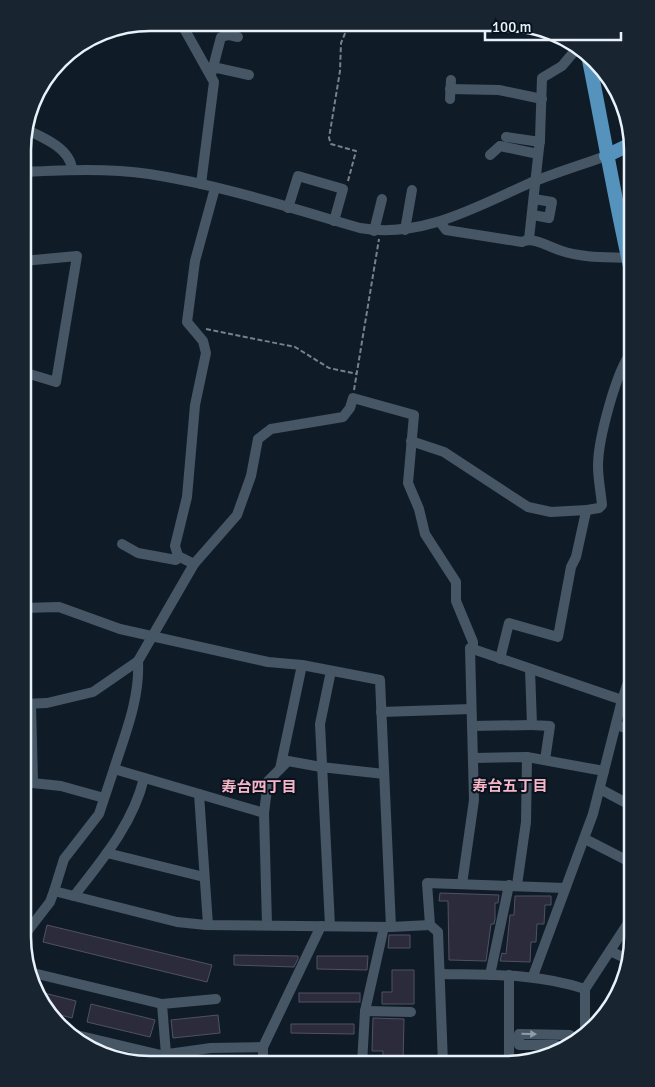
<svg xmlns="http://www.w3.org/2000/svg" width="655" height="1087" font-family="Signika,'Noto Sans JP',sans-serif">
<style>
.building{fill:#2b2b3b;stroke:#515163}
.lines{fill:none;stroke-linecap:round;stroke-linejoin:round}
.path{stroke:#76818b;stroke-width:2;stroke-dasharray:5 2.5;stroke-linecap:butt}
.minor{stroke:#475664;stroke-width:10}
.major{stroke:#5592bc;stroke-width:14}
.oneway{fill:#909ca8}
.labels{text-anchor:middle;stroke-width:4;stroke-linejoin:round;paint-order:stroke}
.neighbourhood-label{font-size:15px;font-weight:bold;fill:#f8b5c6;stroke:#06131e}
.rim{fill:none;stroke:#e9f2fa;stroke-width:2.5}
</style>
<rect width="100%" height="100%" fill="#0f1c28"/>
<g class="building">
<path d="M 440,893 L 499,895 L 498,903 L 495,903 L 495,919 L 494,924 L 491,924 L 486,961 L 449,960 L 448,901 L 439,901 Z"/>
<path d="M 515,896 L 551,896 L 551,905 L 545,905 L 544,924 L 537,924 L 536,942 L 531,942 L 530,962 L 500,961 L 502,953 L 506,954 L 510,915 L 514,915 Z"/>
<path d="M 47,925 L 212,965 L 207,982 L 43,942 Z"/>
<path d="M 389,935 L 410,935 L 410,948 L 388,948 Z"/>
<path d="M 234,955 L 298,956 L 298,959 L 294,967 L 234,965 Z"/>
<path d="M 317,956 L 368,956 L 367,970 L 317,969 Z"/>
<path d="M 392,970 L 414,970 L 414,1004 L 382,1004 L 382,992 L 392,992 Z"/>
<path d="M 36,991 L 76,1001 L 72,1018 L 53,1013 Z"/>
<rect x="299" y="993" width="61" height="9"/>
<path d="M 91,1004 L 155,1020 L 150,1037 L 87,1022 Z"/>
<path d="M 218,1015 L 220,1033 L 173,1038 L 171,1020 Z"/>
<path d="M 373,1018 L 404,1019 L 403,1064 L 383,1064 L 383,1051 L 372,1051 Z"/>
<path d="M 291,1024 L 354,1024 L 354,1034 L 291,1033 Z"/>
</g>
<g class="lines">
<g class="path">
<path d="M 348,181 L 356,151 L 331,144 L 329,138 L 340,71 L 341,43 L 349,24"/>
<path d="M 206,329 L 295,347 L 329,368 L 357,374"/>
<path d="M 354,390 L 379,239"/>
</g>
<g class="minor">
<path d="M 181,23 L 214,82 L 201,184"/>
<path d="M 213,67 L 249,75"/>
<path d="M 211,75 L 221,37 L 229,35 L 238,37"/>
<path d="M 450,89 L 499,90 L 542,99"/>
<path d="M 450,99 L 451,80"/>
<path d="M 25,129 C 42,137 70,148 72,169"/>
<path d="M 506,137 L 540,142"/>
<path d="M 490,155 L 500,146 L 538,154"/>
<path d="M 24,172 C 65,170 108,168 149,174 C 221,185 291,208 360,228 C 421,239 476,207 530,183 C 555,173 581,165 606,156"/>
<path d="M 288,208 L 298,176 L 343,189 L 334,221"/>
<path d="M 533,215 L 549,218 L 552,202 L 534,199"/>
<path d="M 440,222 L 446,230 L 522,242 C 534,236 550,248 562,251 C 583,258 607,257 628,258"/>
<path d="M 405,230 L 412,190"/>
<path d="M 374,231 L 382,199"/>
<path d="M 529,239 L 540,139 L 542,78 L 562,66 L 578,47"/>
<path d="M 23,372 L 56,382 L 77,256 L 23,261"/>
<path d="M 411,441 L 444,452 L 528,507 L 551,512 L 587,510"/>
<path d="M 122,544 L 138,553 L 176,560 L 178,556"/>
<path d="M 194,564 L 178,556 L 175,546 L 187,497 L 195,405 L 206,353 L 203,341 L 187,322 L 195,261 L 215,188"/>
<path d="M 23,608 L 59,607 L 120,629 L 268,662 L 302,665 L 380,680 L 391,927"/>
<path d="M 500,659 L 509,623 L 558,637 L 571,567 L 576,557 L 585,516 L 587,510 L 599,508 L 602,505 C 601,493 598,479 598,466 C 598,440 616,371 632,351"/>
<path d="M 138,661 C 140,699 125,734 114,769 L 264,813"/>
<path d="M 530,669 L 532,725 L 550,726 L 545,760"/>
<path d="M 23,704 L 47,703 L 93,692 L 138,661 L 194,564 L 237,515 L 251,476 L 258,439 L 271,429 L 343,417 L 350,408 L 353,398 L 414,415 L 408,483 L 419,509 L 425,534 L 456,582 L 456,601 L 473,642 L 473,649"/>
<path d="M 31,704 L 33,783"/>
<path d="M 381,712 L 471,709"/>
<path d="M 616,725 L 632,730"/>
<path d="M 472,726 L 532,725"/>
<path d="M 474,758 L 527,757 L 604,771"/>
<path d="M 280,769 L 302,665"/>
<path d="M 23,782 L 61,786 L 104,798"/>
<path d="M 600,789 L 632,806"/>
<path d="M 199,794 L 208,925"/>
<path d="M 585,839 L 632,863"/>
<path d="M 107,853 L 204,877"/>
<path d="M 462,884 L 474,800 L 470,648 L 622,700"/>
<path d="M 517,885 L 526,822 L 527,757"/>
<path d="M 54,891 L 64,859 L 99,814 L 114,769"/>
<path d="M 74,896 C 102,860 133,824 144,778"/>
<path d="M 267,925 L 264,813 L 268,781 L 288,761 L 321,767 L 384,774"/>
<path d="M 330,926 L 320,724 L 331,671"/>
<path d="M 23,937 L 50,902 L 54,891 L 177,922 L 206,925 L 391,927 L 430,925"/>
<path d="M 610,951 L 627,959"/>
<path d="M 29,972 L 162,1004"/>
<path d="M 440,974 C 490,975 537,973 585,989"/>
<path d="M 490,975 L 509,885"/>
<path d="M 509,975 L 509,1064"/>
<path d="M 533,976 L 593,814 L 622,700 L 627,685 L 632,679"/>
<path d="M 365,1011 L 411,1012"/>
<path d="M 585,1031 L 585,989 L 632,917"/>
<path d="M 68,1033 L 161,1055 L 211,1048 L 263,1047 L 263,1064"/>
<path d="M 263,1047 L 321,926"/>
<path d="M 556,1053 L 556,1045 L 519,1045 L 519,1034 L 570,1035 L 569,1043"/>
<path d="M 166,1054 L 162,1004 L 216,999"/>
<path d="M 362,1064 L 365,1011 L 384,927"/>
<path d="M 443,1064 L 438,932 L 430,925 L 427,883 L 565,888"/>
</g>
<g class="major">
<path d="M 588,55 C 603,129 615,202 632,275"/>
<path d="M 606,156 L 631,144"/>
</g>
</g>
<defs><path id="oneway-solid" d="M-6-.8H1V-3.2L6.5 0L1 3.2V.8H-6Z" transform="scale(1.25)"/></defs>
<use class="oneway" href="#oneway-solid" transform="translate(529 1034) rotate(2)"/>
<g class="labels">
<g class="neighbourhood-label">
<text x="510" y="791">寿台五丁目</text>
<text x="259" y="792">寿台四丁目</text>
</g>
</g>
<path d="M0 0H655V1087H0ZM150 31H505A119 119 0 0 1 624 150V937A119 119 0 0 1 505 1056H150A119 119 0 0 1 31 937V150A119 119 0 0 1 150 31Z" fill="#182530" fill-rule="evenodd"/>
<path class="rim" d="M150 31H505A119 119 0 0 1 624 150V937A119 119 0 0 1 505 1056H150A119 119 0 0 1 31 937V150A119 119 0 0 1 150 31Z"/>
<path d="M485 32v8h136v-8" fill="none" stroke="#e9f2fa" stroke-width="2.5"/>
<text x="492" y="32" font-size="15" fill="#e9f2fa" stroke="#06131e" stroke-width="4" paint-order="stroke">100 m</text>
</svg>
